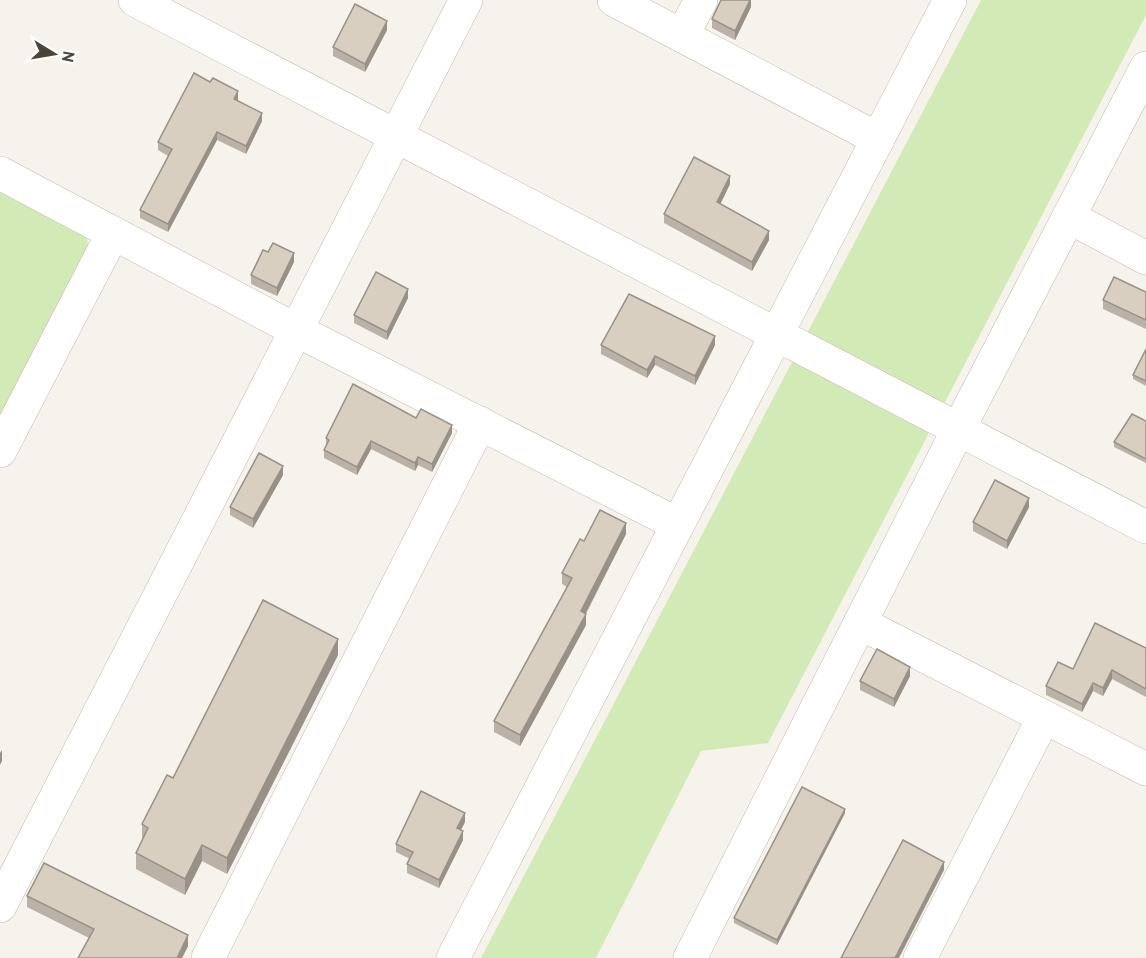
<svg xmlns="http://www.w3.org/2000/svg" width="1146" height="958" font-family="'PT Sans',sans-serif">
<style>
.green{fill:#d2eab5}
.lines{fill:none;stroke-linecap:round;stroke-linejoin:round}
.minor-casing{stroke:#c2bbae;stroke-width:34}
.minor{stroke:#fff;stroke-width:33}
.wall{fill:#bab2a6}
.shaded-wall{fill:#979187}
.building{fill:#d8cfc1;stroke:#979187;stroke-width:1.5}
</style>
<rect width="100%" height="100%" fill="#f6f3ec"/>
<g class="green">
<path d="M 981,0 L 1146,0 L 1146,15 L 768,743 L 701,751 L 596,958 L 481,958 Z"/>
<path d="M 0,188 L 86,234 L 89,250 L 0,419 Z"/>
</g>
<g class="lines">
<g class="minor-casing">
<g id="minor">
<path d="M 135,0 L 1146,527"/>
<path d="M 614,0 L 878,139"/>
<path d="M 682,36 L 701,0"/>
<path d="M 0,173 L 296,330 L 677,524"/>
<path d="M 1069,217 L 1146,258"/>
<path d="M 0,451 L 113,233"/>
<path d="M 860,623 L 1146,769"/>
<path d="M 0,906 L 466,0"/>
<path d="M 208,958 L 480,423"/>
<path d="M 453,958 L 950,0"/>
<path d="M 690,958 L 958,430 L 1146,68"/>
<path d="M 920,958 L 1044,717"/>
</g>
</g>
<use href="#minor" class="minor"/>
</g>
<g class="wall">
<path d="M 751,0 L 751,7 L 735,40 L 712,28 L 712,19 Z"/>
<path d="M 387,30 L 365,72 L 333,56 L 333,47 Z"/>
<path d="M 238,99 L 237,100 L 262,121 L 246,154 L 217,140 L 168,232 L 140,218 L 140,210 L 168,156 L 158,150 L 158,142 Z"/>
<path d="M 730,184 L 720,204 L 769,240 L 752,271 L 664,223 L 664,214 Z"/>
<path d="M 294,262 L 277,296 L 251,284 L 251,275 Z"/>
<path d="M 1146,292 L 1146,329 L 1103,309 L 1103,300 Z"/>
<path d="M 408,298 L 387,340 L 354,323 L 354,315 Z"/>
<path d="M 601,345 L 715,345 L 695,385 L 655,365 L 647,378 L 601,354 Z"/>
<path d="M 1146,349 L 1146,386 L 1133,379 L 1133,375 Z"/>
<path d="M 416,418 L 452,433 L 432,472 L 418,465 L 415,471 L 371,449 L 357,475 L 324,458 L 324,450 L 326,446 L 326,438 Z"/>
<path d="M 1146,421 L 1146,463 L 1114,447 L 1114,442 Z"/>
<path d="M 283,475 L 253,528 L 230,515 L 230,507 Z"/>
<path d="M 1029,507 L 1007,549 L 973,531 L 973,522 Z"/>
<path d="M 626,534 L 586,614 L 586,625 L 520,746 L 494,732 L 494,721 L 567,587 L 562,584 L 562,573 L 584,541 Z"/>
<path d="M 1146,648 L 1146,697 L 1112,679 L 1103,696 L 1093,691 L 1082,712 L 1046,695 L 1046,686 L 1073,669 Z"/>
<path d="M 338,655 L 227,874 L 202,861 L 185,895 L 136,869 L 136,853 L 142,841 L 142,824 L 173,778 Z"/>
<path d="M 910,676 L 894,707 L 860,690 L 860,681 Z"/>
<path d="M 845,813 L 777,945 L 734,923 L 734,918 Z"/>
<path d="M 465,822 L 461,830 L 463,840 L 439,888 L 407,873 L 407,864 L 410,859 L 396,852 L 396,844 Z"/>
<path d="M 27,896 L 188,946 L 182,958 L 78,958 L 89,938 L 27,907 Z"/>
</g>
<g class="shaded-wall">
<path d="M 750,0 L 751,0 L 751,7 L 735,40 L 735,31 Z"/>
<path d="M 387,21 L 387,30 L 365,72 L 365,64 Z"/>
<path d="M 238,91 L 238,99 L 234,107 L 234,99 Z"/>
<path d="M 262,113 L 262,121 L 246,154 L 246,146 Z"/>
<path d="M 217,132 L 217,140 L 168,232 L 168,224 Z"/>
<path d="M 730,176 L 730,184 L 717,211 L 717,202 Z"/>
<path d="M 769,231 L 769,240 L 752,271 L 752,262 Z"/>
<path d="M 294,253 L 294,262 L 277,296 L 277,288 Z"/>
<path d="M 408,289 L 408,298 L 387,340 L 387,332 Z"/>
<path d="M 715,336 L 715,345 L 695,385 L 695,376 Z"/>
<path d="M 655,356 L 655,365 L 647,378 L 647,370 Z"/>
<path d="M 452,425 L 452,433 L 432,472 L 432,464 Z"/>
<path d="M 371,441 L 371,449 L 357,475 L 357,467 Z"/>
<path d="M 418,457 L 418,465 L 415,471 L 415,463 Z"/>
<path d="M 283,466 L 283,475 L 253,528 L 253,519 Z"/>
<path d="M 1029,498 L 1029,507 L 1007,549 L 1007,541 Z"/>
<path d="M 626,523 L 626,534 L 581,622 L 581,611 Z"/>
<path d="M 586,614 L 586,625 L 520,746 L 520,735 Z"/>
<path d="M 338,639 L 338,655 L 227,874 L 227,858 Z"/>
<path d="M 910,667 L 910,676 L 894,707 L 894,699 Z"/>
<path d="M 1112,670 L 1112,679 L 1103,696 L 1103,688 Z"/>
<path d="M 1093,683 L 1093,691 L 1082,712 L 1082,704 Z"/>
<path d="M 2,750 L 2,761 L 0,765 L 0,753 Z"/>
<path d="M 845,809 L 845,813 L 777,945 L 777,940 Z"/>
<path d="M 465,813 L 465,822 L 457,837 L 457,828 Z"/>
<path d="M 463,831 L 463,840 L 439,888 L 439,880 Z"/>
<path d="M 202,845 L 202,861 L 185,895 L 185,879 Z"/>
<path d="M 944,862 L 944,870 L 899,958 L 895,958 Z"/>
<path d="M 188,935 L 188,946 L 182,958 L 177,958 Z"/>
</g>
<g class="building">
<path d="M 721,0 L 750,0 L 735,31 L 712,19 Z"/>
<path d="M 355,4 L 387,21 L 365,64 L 333,47 Z"/>
<path d="M 194,73 L 210,82 L 213,78 L 238,91 L 234,99 L 262,113 L 246,146 L 217,132 L 168,224 L 140,210 L 172,149 L 158,142 Z"/>
<path d="M 694,157 L 730,176 L 717,202 L 769,231 L 752,262 L 664,214 Z"/>
<path d="M 273,243 L 294,253 L 277,288 L 251,275 L 263,250 L 268,252 Z"/>
<path d="M 376,272 L 408,289 L 387,332 L 354,315 Z"/>
<path d="M 1114,277 L 1146,292 L 1146,320 L 1103,300 Z"/>
<path d="M 629,294 L 715,336 L 695,376 L 655,356 L 647,370 L 601,345 Z"/>
<path d="M 1146,349 L 1146,381 L 1133,375 Z"/>
<path d="M 353,384 L 416,418 L 421,409 L 452,425 L 432,464 L 418,457 L 415,463 L 371,441 L 357,467 L 324,450 L 329,440 L 326,438 Z"/>
<path d="M 1132,414 L 1146,421 L 1146,459 L 1114,442 Z"/>
<path d="M 259,453 L 283,466 L 253,519 L 230,507 Z"/>
<path d="M 995,480 L 1029,498 L 1007,541 L 973,522 Z"/>
<path d="M 600,510 L 626,523 L 581,611 L 586,614 L 520,735 L 494,721 L 572,578 L 562,573 L 580,539 L 584,541 Z"/>
<path d="M 263,600 L 338,639 L 227,858 L 202,845 L 185,879 L 136,853 L 148,828 L 142,824 L 167,775 L 173,778 Z"/>
<path d="M 1095,623 L 1146,648 L 1146,689 L 1112,670 L 1103,688 L 1093,683 L 1082,704 L 1046,686 L 1058,662 L 1073,669 Z"/>
<path d="M 877,649 L 910,667 L 894,699 L 860,681 Z"/>
<path d="M 802,787 L 845,809 L 777,940 L 734,918 Z"/>
<path d="M 421,791 L 465,813 L 457,828 L 463,831 L 439,880 L 407,864 L 413,852 L 396,844 Z"/>
<path d="M 903,840 L 944,862 L 895,958 L 841,958 Z"/>
<path d="M 44,863 L 188,935 L 177,958 L 78,958 L 94,929 L 27,896 Z"/>
</g>
<g transform="translate(54 54) rotate(101)" stroke="#ffffff" stroke-width="4.5" paint-order="stroke">
<path d="M0-4.5L10 22L0 15L-10 22Z" fill="#4b4439"/>
<text y="-9" font-size="16" font-weight="bold" text-anchor="middle" fill="#4b4439">N</text>
</g>
</svg>
